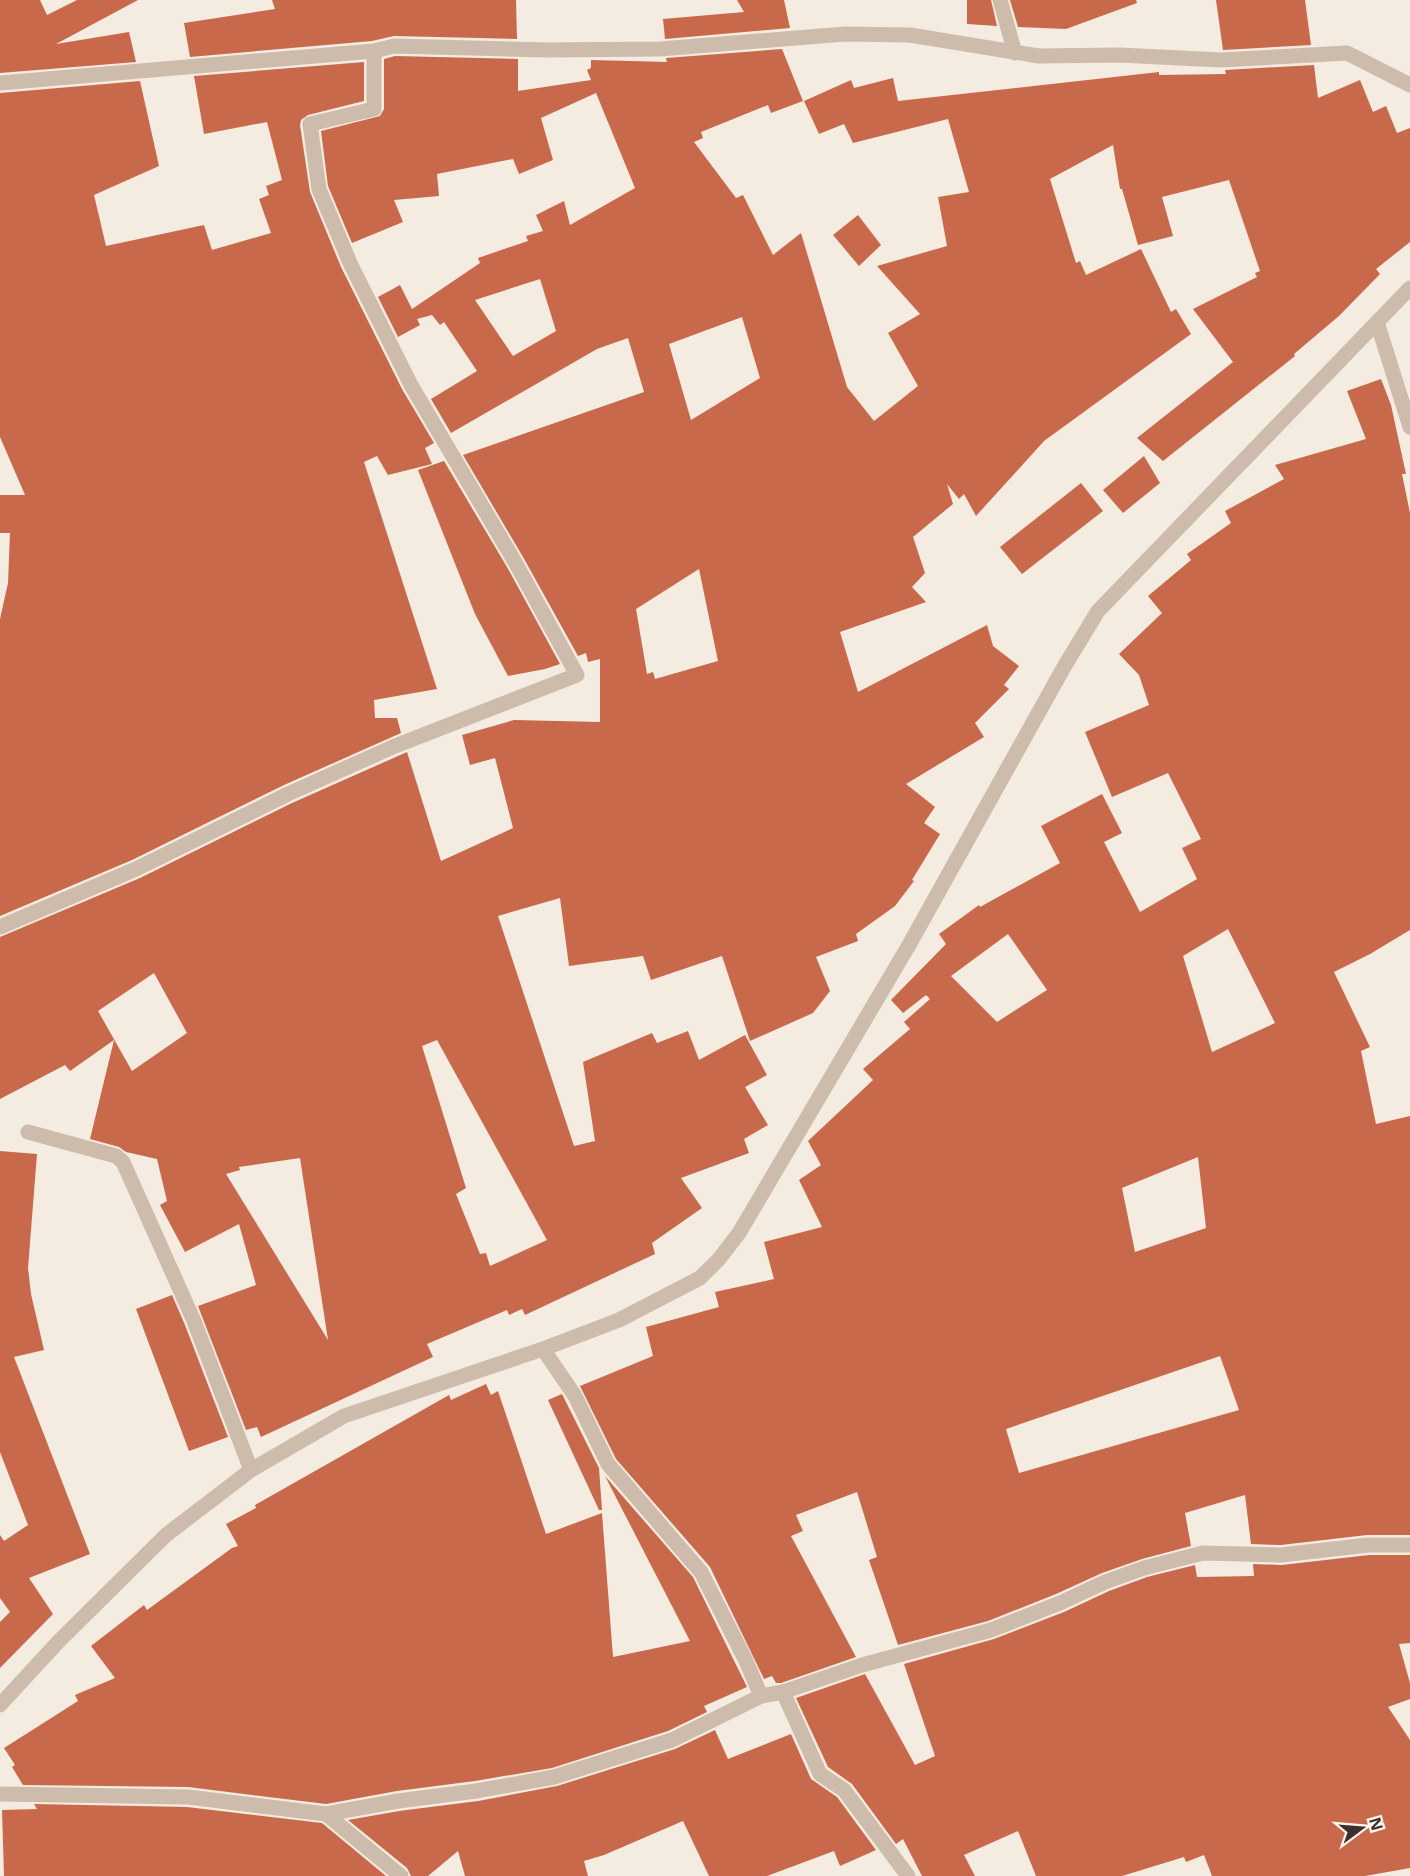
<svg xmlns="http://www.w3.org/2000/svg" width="1410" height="1876" font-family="'Noto Sans',sans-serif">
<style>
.building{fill:#c8694b;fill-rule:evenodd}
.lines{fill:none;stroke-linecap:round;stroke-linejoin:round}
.minor{stroke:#cdbbac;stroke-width:15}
</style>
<rect width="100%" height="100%" fill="#f4ebe1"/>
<g class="building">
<path d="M 0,0 L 40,0 L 47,15 L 77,0 L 138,0 L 56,44 L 129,32 L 136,62 L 0,73 Z"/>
<path d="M 272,0 L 516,0 L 517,39 L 394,36 L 372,41 L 190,57 L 184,23 L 275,9 Z"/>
<path d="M 737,0 L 784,0 L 790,28 L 665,39 L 663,19 L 744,12 Z"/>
<path d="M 967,0 L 991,0 L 997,26 L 967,24 Z"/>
<path d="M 1010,0 L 1136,0 L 1137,3 L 1066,29 L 1018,27 Z"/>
<path d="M 1216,0 L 1305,0 L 1311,45 L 1223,50 Z"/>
<path d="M 782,49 L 803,101 L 771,113 L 768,105 L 701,132 L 703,138 L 694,142 L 736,198 L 743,195 L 773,255 L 801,233 L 847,387 L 874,421 L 918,386 L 888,333 L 920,314 L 877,266 L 947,246 L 938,197 L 969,192 L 948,119 L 853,143 L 844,124 L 819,134 L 804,101 L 851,80 L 854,88 L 893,78 L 898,101 L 1159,72 L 1159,75 L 1226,74 L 1225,70 L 1314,65 L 1318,98 L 1360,80 L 1373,112 L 1386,106 L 1397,133 L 1410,128 L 1410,242 L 1376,269 L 1380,274 L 1339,316 L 1294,354 L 1295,356 L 1163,461 L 1137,438 L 1233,362 L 1193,309 L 1257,277 L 1255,273 L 1260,271 L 1229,180 L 1162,197 L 1173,236 L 1138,245 L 1122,189 L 1120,189 L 1113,145 L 1050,179 L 1076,263 L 1080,261 L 1086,275 L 1141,249 L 1171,312 L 1176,309 L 1191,334 L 1044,441 L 976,516 L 964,494 L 959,499 L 947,484 L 953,504 L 913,537 L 925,573 L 912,587 L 926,602 L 840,632 L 858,692 L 987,625 L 993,646 L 1019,666 L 1004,685 L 1009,689 L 975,723 L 984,737 L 906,784 L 935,807 L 924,823 L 940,834 L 912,880 L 914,881 L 895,906 L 856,934 L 858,941 L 816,957 L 830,991 L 813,1013 L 750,1041 L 722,956 L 651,980 L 643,956 L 569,966 L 560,898 L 498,916 L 574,1146 L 595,1141 L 583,1062 L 652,1033 L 657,1043 L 688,1031 L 699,1060 L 745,1035 L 767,1075 L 745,1087 L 768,1125 L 744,1139 L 749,1153 L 681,1178 L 702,1208 L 652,1243 L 655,1254 L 525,1315 L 522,1309 L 509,1315 L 507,1310 L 427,1344 L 433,1357 L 261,1437 L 257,1427 L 246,1430 L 198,1306 L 256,1285 L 239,1224 L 185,1252 L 160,1205 L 167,1201 L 157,1159 L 126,1152 L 119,1147 L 90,1139 L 114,1040 L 70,1071 L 65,1065 L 0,1099 L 0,937 L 140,878 L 292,803 L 407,752 L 441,861 L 513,828 L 495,758 L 470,765 L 462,735 L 514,720 L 600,722 L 600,659 L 588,662 L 586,653 L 578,656 L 523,557 L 463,455 L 644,392 L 628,338 L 597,349 L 451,433 L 431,399 L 477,371 L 444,322 L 440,325 L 432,315 L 417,319 L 420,325 L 398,337 L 378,297 L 400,285 L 412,309 L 480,263 L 478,258 L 528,241 L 526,236 L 543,231 L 536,215 L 564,201 L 570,225 L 635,188 L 596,93 L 541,118 L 553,160 L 519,174 L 513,159 L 437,174 L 439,196 L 394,200 L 403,222 L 352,243 L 328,186 L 321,131 L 380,116 L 384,109 L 384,59 L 395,56 L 518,59 L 518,91 L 591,80 L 587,70 L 591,68 L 591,60 L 667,62 L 666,58 ZM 540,279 L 556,331 L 513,356 L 475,300 ZM 742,317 L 760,378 L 691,420 L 669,344 ZM 699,569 L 718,661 L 655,679 L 653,672 L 647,674 L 636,609 ZM 154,973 L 187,1033 L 132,1071 L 98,1011 ZM 437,1040 L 547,1240 L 490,1266 L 486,1253 L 480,1254 L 456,1194 L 466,1188 L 422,1046 ZM 300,1158 L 328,1340 L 226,1174 L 240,1170 L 239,1167 Z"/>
<path d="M 364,62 L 364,101 L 308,115 L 301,120 L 300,125 L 310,192 L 341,267 L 402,389 L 434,443 L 425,448 L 432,464 L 388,475 L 377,456 L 364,462 L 437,689 L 374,700 L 375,718 L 397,718 L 401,733 L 284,785 L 132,860 L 0,916 L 0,619 L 8,583 L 10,533 L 0,533 L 0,495 L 25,495 L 0,437 L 0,93 L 140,81 L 159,166 L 94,195 L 106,246 L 204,225 L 212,250 L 271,233 L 259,199 L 269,195 L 266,186 L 282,180 L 267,122 L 204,134 L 194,76 Z"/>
<path d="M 858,215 L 881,245 L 859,266 L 833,235 Z"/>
<path d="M 1381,379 L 1391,405 L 1406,474 L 1402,474 L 1410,513 L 1410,930 L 1370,954 L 1334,972 L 1370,1047 L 1361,1051 L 1376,1124 L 1410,1116 L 1410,1535 L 1367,1535 L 1281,1545 L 1251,1544 L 1245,1495 L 1185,1513 L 1191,1546 L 1142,1559 L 1102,1573 L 1056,1594 L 988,1621 L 898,1645 L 869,1560 L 877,1557 L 857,1492 L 796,1515 L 803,1531 L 791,1536 L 856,1657 L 781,1683 L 776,1683 L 772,1676 L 764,1679 L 710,1567 L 616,1459 L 580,1386 L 653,1356 L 646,1327 L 719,1307 L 715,1292 L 774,1279 L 764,1242 L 822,1227 L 799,1180 L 821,1165 L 808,1141 L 873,1080 L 863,1069 L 910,1029 L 904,1022 L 930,999 L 926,995 L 903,1013 L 891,1000 L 946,944 L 939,934 L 979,905 L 980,907 L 1060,863 L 1041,826 L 1102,794 L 1122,833 L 1104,842 L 1140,912 L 1197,879 L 1182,848 L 1201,839 L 1168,773 L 1112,797 L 1085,732 L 1149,705 L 1139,675 L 1119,654 L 1162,613 L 1148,596 L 1191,560 L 1187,554 L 1231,523 L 1225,511 L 1284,479 L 1275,465 L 1366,439 L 1347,391 ZM 1228,929 L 1275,1023 L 1212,1052 L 1183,956 ZM 1008,934 L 1047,990 L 997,1022 L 951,976 ZM 1198,1157 L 1206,1228 L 1135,1252 L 1122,1188 ZM 1220,1356 L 1239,1410 L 1019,1473 L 1006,1429 Z"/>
<path d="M 1144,456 L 1160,483 L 1123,513 L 1103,490 Z"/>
<path d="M 444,461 L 507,567 L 560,664 L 545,669 L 508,676 L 475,614 L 418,470 Z"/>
<path d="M 1081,483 L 1103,511 L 1022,574 L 1000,547 Z"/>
<path d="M 0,1151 L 37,1154 L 28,1268 L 31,1294 L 44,1350 L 14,1357 L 90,1554 L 29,1578 L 53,1614 L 0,1668 L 0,1622 L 10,1612 L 0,1598 L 0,1535 L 4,1541 L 28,1525 L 0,1452 Z"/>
<path d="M 172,1295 L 185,1325 L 228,1437 L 189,1451 L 136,1309 Z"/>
<path d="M 486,1384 L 491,1395 L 498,1391 L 546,1534 L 602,1513 L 613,1657 L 690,1641 L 605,1476 L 693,1577 L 747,1687 L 704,1706 L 707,1712 L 668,1731 L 552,1768 L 475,1781 L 397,1791 L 326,1804 L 188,1787 L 23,1785 L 12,1767 L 15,1765 L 4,1748 L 78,1701 L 75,1695 L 115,1678 L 91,1646 L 144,1605 L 147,1610 L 232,1548 L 238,1546 L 226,1524 L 256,1508 L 255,1505 L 449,1395 L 451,1400 Z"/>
<path d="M 562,1394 L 599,1468 L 602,1510 L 599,1510 L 548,1400 Z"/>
<path d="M 1369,1555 L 1410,1555 L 1410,1643 L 1399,1644 L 1410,1683 L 1410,1699 L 1388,1707 L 1410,1740 L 1410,1868 L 1365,1876 L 1212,1876 L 1204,1855 L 1186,1862 L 1184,1857 L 1122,1876 L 1036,1876 L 1018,1831 L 964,1855 L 975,1876 L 922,1876 L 903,1839 L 896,1844 L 852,1784 L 828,1767 L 796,1698 L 865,1674 L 915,1765 L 935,1756 L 904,1664 L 994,1639 L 1064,1612 L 1109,1591 L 1147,1577 L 1195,1565 L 1197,1577 L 1254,1576 L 1253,1564 L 1282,1565 Z"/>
<path d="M 715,1730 L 728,1759 L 791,1734 L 811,1779 L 837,1797 L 876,1850 L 840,1866 L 834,1851 L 767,1876 L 709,1876 L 683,1821 L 604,1855 L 584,1861 L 588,1876 L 465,1876 L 458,1851 L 428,1876 L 411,1876 L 407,1868 L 348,1820 L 399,1811 L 478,1801 L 557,1786 L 675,1749 Z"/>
<path d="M 34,1804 L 187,1807 L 322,1823 L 386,1876 L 4,1876 L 2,1810 L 37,1809 Z"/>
</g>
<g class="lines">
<g class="minor">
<path d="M 1000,0 L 1015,53"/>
<path d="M 0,83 L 374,51 L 394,46 L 546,50 L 660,49 L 845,34 L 910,35 L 1039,56 L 1119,55 L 1221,60 L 1347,53 L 1410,85"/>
<path d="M 1377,322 L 1410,427"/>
<path d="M 0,927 L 136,869 L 288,794 L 395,746 L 577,675 L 515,562 L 411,385 L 350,263 L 319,189 L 310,124 L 374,109 L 374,51"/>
<path d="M 28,1132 L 116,1156 L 123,1162 L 194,1321 L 251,1470"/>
<path d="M 543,1349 L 575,1396 L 608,1464 L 701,1572 L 746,1661 L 761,1696 L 783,1692 L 862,1665 L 991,1630 L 1060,1603 L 1105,1582 L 1144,1568 L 1203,1553 L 1281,1555 L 1368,1545 L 1410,1545"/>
<path d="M 783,1692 L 820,1774 L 844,1790 L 908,1876"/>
<path d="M 0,1705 L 58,1642 L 166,1535 L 251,1470 L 344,1416 L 543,1349 L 619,1320 L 700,1278 L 719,1259 L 739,1233 L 909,945 L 1064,667 L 1098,611 L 1410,288"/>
<path d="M 0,1794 L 188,1797 L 326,1814 L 401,1876"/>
<path d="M 326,1814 L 398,1801 L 476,1791 L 554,1777 L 672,1740 L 761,1696"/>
</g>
</g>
<g transform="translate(1362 1828) rotate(74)" stroke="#fbf5ee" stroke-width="4.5" paint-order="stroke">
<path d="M0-4.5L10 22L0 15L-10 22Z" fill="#3b302b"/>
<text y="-9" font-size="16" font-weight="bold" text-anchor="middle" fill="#3b302b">N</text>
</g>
</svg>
